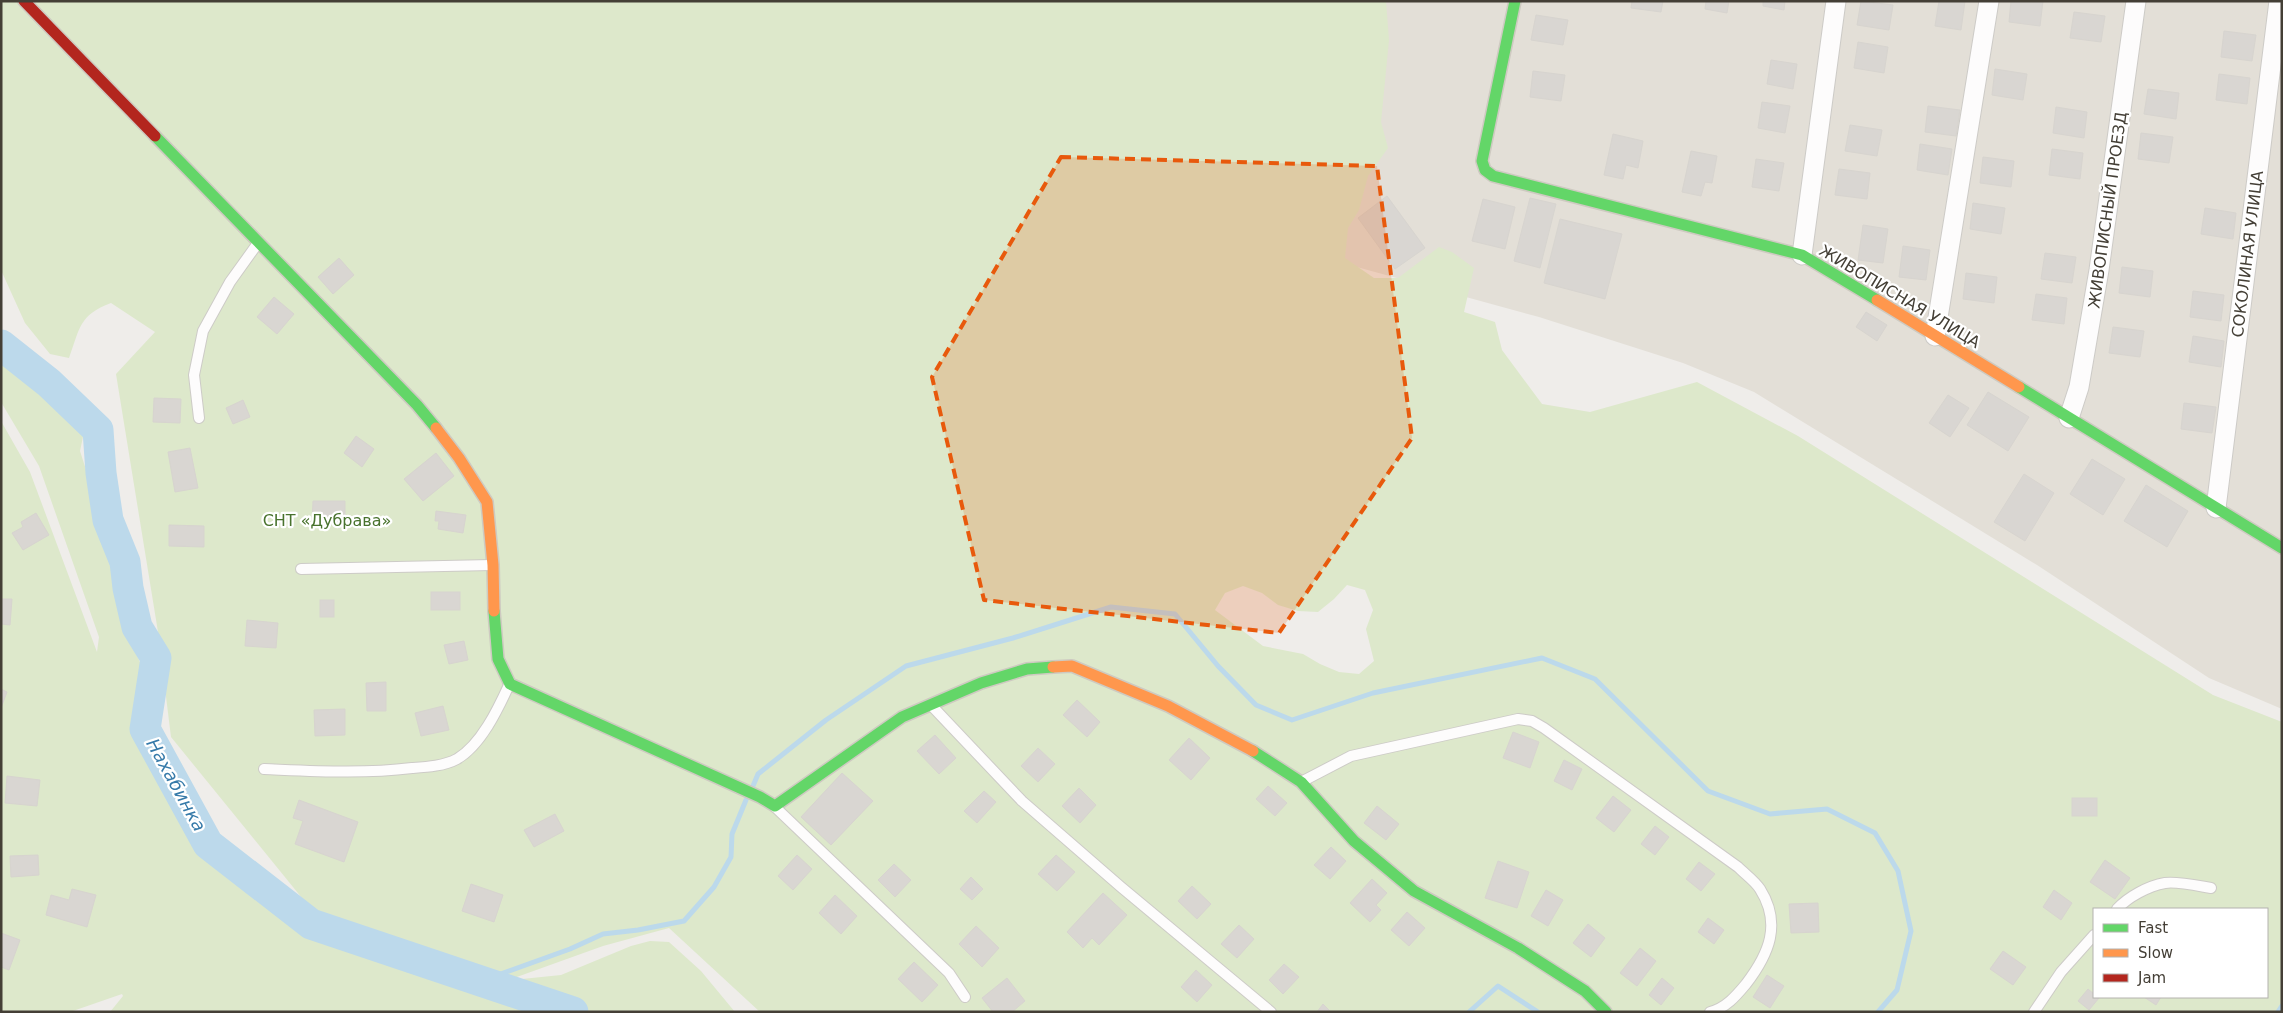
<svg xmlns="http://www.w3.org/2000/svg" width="2283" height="1013" font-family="'DejaVu Sans',sans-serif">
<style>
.residential{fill:#e3dfd7}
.green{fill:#dde8cb;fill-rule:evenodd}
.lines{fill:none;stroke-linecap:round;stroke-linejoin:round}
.stream{stroke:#bcd9eb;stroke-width:5}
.river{stroke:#bcd9eb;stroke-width:31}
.building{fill:#d9d6d2;stroke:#d7d4cf}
.lane-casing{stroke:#cdcbc7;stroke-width:12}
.street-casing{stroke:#cdcbc7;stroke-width:21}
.fast-casing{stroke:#cecac1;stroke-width:14}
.slow-casing{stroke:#cecac1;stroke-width:14}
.jam-casing{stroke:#cecac1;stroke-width:14}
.lane{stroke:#fdfcfc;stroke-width:10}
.street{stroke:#fdfcfc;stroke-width:19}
.fast{stroke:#63d668;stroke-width:11}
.slow{stroke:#ff974d;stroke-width:11}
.jam{stroke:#b3261e;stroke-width:11}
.marked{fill:#e8590c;fill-opacity:0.2;stroke:#e8590c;stroke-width:4;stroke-dasharray:10 6;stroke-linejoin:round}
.labels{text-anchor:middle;stroke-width:4.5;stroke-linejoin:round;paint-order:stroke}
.street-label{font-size:16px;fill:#443f36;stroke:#fff}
.park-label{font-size:16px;fill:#48722d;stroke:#fff}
.water-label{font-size:18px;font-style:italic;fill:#367aa9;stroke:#fff}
</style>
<rect width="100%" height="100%" fill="#efedea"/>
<path class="residential" d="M 1342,1 L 2282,1 L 2282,709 L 2209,678 L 2037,565 L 1754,392 L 1683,363 L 1539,317 L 1335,261 Z"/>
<g class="green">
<path d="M 1,1 L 1386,1 L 1389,40 L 1381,122 L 1388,148 L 1368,176 L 1359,210 L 1348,228 L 1345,258 L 1374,278 L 1398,278 L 1439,247 L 1452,252 L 1474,268 L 1464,312 L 1495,322 L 1502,350 L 1542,404 L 1590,412 L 1697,382 L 1798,436 L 2213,695 L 2282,722 L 2282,1012 L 760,1012 L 669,928 L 603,946 L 514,978 L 319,919 L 171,737 L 158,632 L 116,374 L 155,332 L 111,303 C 79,315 80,328 69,358 L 50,354 L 25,323 L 1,270 ZM 1347,585 L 1365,590 L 1373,610 L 1366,629 L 1374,661 L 1359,674 L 1339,672 L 1320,664 L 1303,654 L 1263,646 L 1215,610 L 1225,593 L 1243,586 L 1262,593 L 1278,605 L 1298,611 L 1318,612 L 1334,599 ZM 2094,909 L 2267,909 L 2267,997 L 2094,997 Z"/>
<path d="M 1,350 L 58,398 L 84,432 L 80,451 L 110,545 L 124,634 L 135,651 L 143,669 L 146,689 L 141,709 L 140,730 L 144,749 L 155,767 L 171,783 L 181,804 L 185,823 L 193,842 L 268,909 L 303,932 L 321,941 L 463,987 L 483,990 L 504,986 L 522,979 L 561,975 L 631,946 L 650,941 L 669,942 L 701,971 L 735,1012 L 110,1012 L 123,996 L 122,994 L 70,1012 L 1,1012 L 1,421 L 30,472 L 97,652 L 99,637 L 39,466 L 1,402 Z"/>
</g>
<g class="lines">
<g class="stream">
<path d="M 753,786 L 758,774 L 826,720 L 906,666 L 1013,638 L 1111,607 L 1175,614 L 1218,666 L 1256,705 L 1292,720 L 1373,693 L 1542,658 L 1595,679 L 1708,791 L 1770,814 L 1827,809 L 1875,833 L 1898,871 L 1911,931 L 1897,990 L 1878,1012"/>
<path d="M 481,981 L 570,949 L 603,934 L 638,930 L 684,921 L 714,887 L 731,857 L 732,834 L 746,800"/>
<path d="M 1469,1012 L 1498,986 L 1538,1012"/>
<path d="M 2278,1012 L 2282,1006"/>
</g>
<path class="river" d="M 1,345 L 49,383 L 98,430 L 101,473 L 108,520 L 125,562 L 128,588 L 137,627 L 156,658 L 145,729 L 208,844 L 311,924 L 573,1012"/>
</g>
<g class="building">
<path d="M 1632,1 L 1663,1 L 1661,12 L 1631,8 Z"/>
<path d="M 1706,1 L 1729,1 L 1727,13 L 1705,9 Z"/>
<path d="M 1763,1 L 1785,1 L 1784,10 L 1763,6 Z"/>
<path d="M 1861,1 L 1893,5 L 1889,30 L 1857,25 Z"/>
<path d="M 1939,1 L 1965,1 L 1961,30 L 1935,26 Z"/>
<path d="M 2011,1 L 2043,1 L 2040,26 L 2009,22 Z"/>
<path d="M 2074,12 L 2105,16 L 2101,42 L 2070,38 Z"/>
<path d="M 1536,15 L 1568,20 L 1563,45 L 1531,40 Z"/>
<path d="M 2224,31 L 2256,35 L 2252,61 L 2221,57 Z"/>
<path d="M 1858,42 L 1888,47 L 1884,73 L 1854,68 Z"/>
<path d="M 1771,60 L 1797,64 L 1793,89 L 1767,84 Z"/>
<path d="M 1995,69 L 2027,74 L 2023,100 L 1992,95 Z"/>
<path d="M 1533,71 L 1565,75 L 1561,101 L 1530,97 Z"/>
<path d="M 2219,74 L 2250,78 L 2247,104 L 2216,100 Z"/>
<path d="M 2148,89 L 2179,93 L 2176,119 L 2144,114 Z"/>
<path d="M 1762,102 L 1790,106 L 1785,133 L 1758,128 Z"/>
<path d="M 1928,106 L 1960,110 L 1956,136 L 1925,132 Z"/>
<path d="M 2056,107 L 2087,112 L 2084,138 L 2053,133 Z"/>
<path d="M 1850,125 L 1882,130 L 1877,156 L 1845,151 Z"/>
<path d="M 2141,133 L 2173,137 L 2169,163 L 2138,159 Z"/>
<path d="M 1613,134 L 1643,141 L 1638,168 L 1626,165 L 1623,179 L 1604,175 Z"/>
<path d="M 1920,144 L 1952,149 L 1948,175 L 1917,170 Z"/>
<path d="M 2052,149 L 2083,153 L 2080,179 L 2049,175 Z"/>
<path d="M 1691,151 L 1717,156 L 1712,183 L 1705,182 L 1701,196 L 1682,192 Z"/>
<path d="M 1983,157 L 2014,161 L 2011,187 L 1980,183 Z"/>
<path d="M 1756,159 L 1784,163 L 1779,191 L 1752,187 Z"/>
<path d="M 1839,169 L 1870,173 L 1867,199 L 1835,195 Z"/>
<path d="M 1387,196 L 1425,248 L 1395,269 L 1358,218 Z"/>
<path d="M 1530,198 L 1556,204 L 1540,268 L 1514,261 Z"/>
<path d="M 1483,199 L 1515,207 L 1505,249 L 1472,241 Z"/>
<path d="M 1973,203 L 2005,208 L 2001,234 L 1970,229 Z"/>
<path d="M 2205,208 L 2236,213 L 2233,239 L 2201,234 Z"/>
<path d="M 1560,219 L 1622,234 L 1605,299 L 1544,283 Z"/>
<path d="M 1863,225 L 1888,229 L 1883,263 L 1858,260 Z"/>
<path d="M 1903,246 L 1930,250 L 1926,280 L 1899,277 Z"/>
<path d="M 2045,253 L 2076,257 L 2072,283 L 2041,279 Z"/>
<path d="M 339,258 L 354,275 L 333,294 L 318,277 Z"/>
<path d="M 2122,267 L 2153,271 L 2150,297 L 2119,293 Z"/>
<path d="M 1966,273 L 1997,277 L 1994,303 L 1963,299 Z"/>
<path d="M 2193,291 L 2224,295 L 2221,321 L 2190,317 Z"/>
<path d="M 2036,294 L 2067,298 L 2064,324 L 2032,320 Z"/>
<path d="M 274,297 L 294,314 L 277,334 L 257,317 Z"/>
<path d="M 1866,312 L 1887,325 L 1877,341 L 1856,327 Z"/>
<path d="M 2113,327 L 2144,331 L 2140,357 L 2109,353 Z"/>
<path d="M 2193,336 L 2224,341 L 2221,367 L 2189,362 Z"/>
<path d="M 1988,392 L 2029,417 L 2008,451 L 1967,425 Z"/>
<path d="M 1948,395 L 1969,408 L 1950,437 L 1929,423 Z"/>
<path d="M 154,398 L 181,399 L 180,423 L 153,422 Z"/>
<path d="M 243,400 L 250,417 L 233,424 L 226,408 Z"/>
<path d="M 2184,403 L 2216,407 L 2212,433 L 2181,429 Z"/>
<path d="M 356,436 L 374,449 L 362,467 L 344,453 Z"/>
<path d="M 190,448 L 198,488 L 175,492 L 168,452 Z"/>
<path d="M 436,453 L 454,476 L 423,501 L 404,479 Z"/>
<path d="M 2092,459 L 2125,479 L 2103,515 L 2070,494 Z"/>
<path d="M 2024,474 L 2054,493 L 2025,541 L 1994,522 Z"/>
<path d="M 2146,485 L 2188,511 L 2167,547 L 2124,521 Z"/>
<path d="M 313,501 L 345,501 L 345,523 L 312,522 Z"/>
<path d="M 436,511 L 466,515 L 463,533 L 438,529 L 439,521 L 435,521 Z"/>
<path d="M 36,513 L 49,535 L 23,550 L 12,533 L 23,527 L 21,522 Z"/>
<path d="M 169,525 L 204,526 L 204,547 L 169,546 Z"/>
<rect x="431" y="592" width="29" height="18"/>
<path d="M 1,599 L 12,599 L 10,625 L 1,624 Z"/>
<rect x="320" y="600" width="14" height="17"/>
<path d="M 247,620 L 278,623 L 276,648 L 245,646 Z"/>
<path d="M 464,641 L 468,660 L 449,664 L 444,645 Z"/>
<path d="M 386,682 L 386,711 L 367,711 L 366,683 Z"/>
<path d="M 1,689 L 7,692 L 1,708 Z"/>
<path d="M 1077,700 L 1100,722 L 1087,737 L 1063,715 Z"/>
<path d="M 443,706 L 449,730 L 421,736 L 415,713 Z"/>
<path d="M 345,709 L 345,735 L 315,736 L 314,710 Z"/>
<path d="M 1513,732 L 1539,742 L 1530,768 L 1503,758 Z"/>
<path d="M 935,735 L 956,758 L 939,774 L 917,751 Z"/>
<path d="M 1189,738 L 1210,758 L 1191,780 L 1169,760 Z"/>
<path d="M 1038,748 L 1055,764 L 1038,782 L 1021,766 Z"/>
<path d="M 1564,760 L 1582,769 L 1572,790 L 1554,781 Z"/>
<path d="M 842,773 L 873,801 L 831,845 L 801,817 Z"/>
<path d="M 7,776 L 40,780 L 37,806 L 5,803 Z"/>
<path d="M 1268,786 L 1287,803 L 1275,816 L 1256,799 Z"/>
<path d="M 1079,788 L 1096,805 L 1080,823 L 1062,806 Z"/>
<path d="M 984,791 L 996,802 L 977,823 L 964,811 Z"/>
<path d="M 1613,796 L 1631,810 L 1614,832 L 1596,818 Z"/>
<rect x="2072" y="798" width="25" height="18"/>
<path d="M 299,800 L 358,822 L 344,862 L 295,844 L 303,821 L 293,818 Z"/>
<path d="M 1377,806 L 1399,824 L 1386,840 L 1364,823 Z"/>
<path d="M 555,814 L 564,831 L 534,847 L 524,830 Z"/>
<path d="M 1655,826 L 1669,837 L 1655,855 L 1641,844 Z"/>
<path d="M 1331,847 L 1346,861 L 1330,879 L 1314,865 Z"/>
<path d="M 38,855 L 39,875 L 11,877 L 10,856 Z"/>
<path d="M 797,855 L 812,869 L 793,890 L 778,876 Z"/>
<path d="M 1056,855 L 1075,872 L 1057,891 L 1038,874 Z"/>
<path d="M 2105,860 L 2130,878 L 2115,899 L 2090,882 Z"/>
<path d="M 1498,861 L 1529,872 L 1517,908 L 1485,898 Z"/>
<path d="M 1699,862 L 1715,874 L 1701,891 L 1686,879 Z"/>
<path d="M 894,864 L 911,880 L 895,897 L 878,880 Z"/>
<path d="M 971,877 L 983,889 L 972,900 L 960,889 Z"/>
<path d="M 1372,879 L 1387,893 L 1376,905 L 1381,910 L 1370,922 L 1350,903 Z"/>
<path d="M 471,884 L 503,895 L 494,922 L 462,911 Z"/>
<path d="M 1192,886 L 1211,904 L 1197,919 L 1178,901 Z"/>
<path d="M 72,889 L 96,895 L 87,927 L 46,915 L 51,895 L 69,900 Z"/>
<path d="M 1546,890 L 1563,900 L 1548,926 L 1531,916 Z"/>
<path d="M 2054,890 L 2072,903 L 2061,920 L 2043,907 Z"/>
<path d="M 1103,893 L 1127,915 L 1099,945 L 1092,938 L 1083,948 L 1067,932 Z"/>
<path d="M 835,895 L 857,916 L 841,934 L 819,913 Z"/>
<path d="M 1818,903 L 1819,932 L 1791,933 L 1789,904 Z"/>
<path d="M 1407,912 L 1425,928 L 1409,946 L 1391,930 Z"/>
<path d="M 1708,918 L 1724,930 L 1714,944 L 1698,932 Z"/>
<path d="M 1588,924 L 1605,938 L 1591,957 L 1573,943 Z"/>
<path d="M 1239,925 L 1254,939 L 1237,958 L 1221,944 Z"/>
<path d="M 976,926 L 999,948 L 982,967 L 959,944 Z"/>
<path d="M 1,933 L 20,940 L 9,970 L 1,967 Z"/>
<path d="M 1640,948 L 1656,961 L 1637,986 L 1620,973 Z"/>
<path d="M 2003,951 L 2026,967 L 2013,985 L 1990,969 Z"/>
<path d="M 914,962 L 938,985 L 922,1002 L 898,979 Z"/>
<path d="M 1284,964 L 1299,977 L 1283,994 L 1269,980 Z"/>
<path d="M 1196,970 L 1212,985 L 1197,1002 L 1181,987 Z"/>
<path d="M 1767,975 L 1784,986 L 1770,1008 L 1753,997 Z"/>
<path d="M 1007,978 L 1025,1001 L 1012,1012 L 993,1012 L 982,998 Z"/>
<path d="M 1662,978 L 1674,988 L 1661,1005 L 1649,995 Z"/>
<path d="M 2088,989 L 2094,994 L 2094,997 L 2099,998 L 2089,1010 L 2078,1001 Z"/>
<path d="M 2144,997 L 2161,997 L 2156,1005 Z"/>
<path d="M 1323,1004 L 1331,1012 L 1317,1012 Z"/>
</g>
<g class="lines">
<g class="lane-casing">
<g id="lane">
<path d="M 199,418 L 194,375 L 203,331 L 230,282 L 258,243"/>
<path d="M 301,569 L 492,565"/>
<path d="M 931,705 L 1022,801 L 1121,887 L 1271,1012"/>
<path d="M 264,769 C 314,771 363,774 412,768 C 427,767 444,766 457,759 C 481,745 498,709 509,685"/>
<path d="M 1303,781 L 1351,756 L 1518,719 L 1532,721 L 1544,728 L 1738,867 C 1745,874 1755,881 1760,889 C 1782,924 1769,954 1746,984 C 1736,996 1726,1008 1710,1012"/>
<path d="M 775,807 L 949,973 L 965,997"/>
<path d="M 2117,909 C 2128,897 2148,886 2165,883 C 2176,881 2199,886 2211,888"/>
<path d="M 2034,1012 L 2061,972 L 2094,935"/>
</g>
</g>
<g class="street-casing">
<g id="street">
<path d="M 1802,255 L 1836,1"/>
<path d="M 1935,336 L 1989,1"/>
<path d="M 2069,418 L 2079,387 L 2099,270 L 2136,1"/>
<path d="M 2216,508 L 2279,1"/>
</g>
</g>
<g class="fast-casing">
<g id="fast">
<path d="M 1515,1 L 1482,161 L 1485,170 L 1493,176 L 1802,255 L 1877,300"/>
<path d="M 155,136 L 417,405 L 436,428"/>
<path d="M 2019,387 L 2282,548"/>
<path d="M 494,611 L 498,659 L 510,684 L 760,797 L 775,806 L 902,717 L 981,683 L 1027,669 L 1053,667"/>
<path d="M 1253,751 L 1301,782 L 1354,841 L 1414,891 L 1518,948 L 1585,991 L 1606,1012"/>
</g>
</g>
<g class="slow-casing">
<g id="slow">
<path d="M 1877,300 L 2019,387"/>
<path d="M 436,428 L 459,458 L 487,502 L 493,565 L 494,611"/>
<path d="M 1053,667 L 1072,666 L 1168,706 L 1253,751"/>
</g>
</g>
<g class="jam-casing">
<path id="jam" d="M 24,1 L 155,136"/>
</g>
<use href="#lane" class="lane"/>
<use href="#street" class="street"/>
<use href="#fast" class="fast"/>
<use href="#slow" class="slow"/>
<use href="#jam" class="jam"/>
</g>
<path class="marked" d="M 1061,157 L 1377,166 L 1412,438 L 1279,633 L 984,600 L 932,377 Z"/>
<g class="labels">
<g class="street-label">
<text transform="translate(2107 210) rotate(-82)" y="6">ЖИВОПИСНЫЙ ПРОЕЗД</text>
<text transform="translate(2247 254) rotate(-83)" y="6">СОКОЛИНАЯ УЛИЦА</text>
<text transform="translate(1900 296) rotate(31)" y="6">ЖИВОПИСНАЯ УЛИЦА</text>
</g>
<g class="park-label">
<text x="327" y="526">СНТ «Дубрава»</text>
</g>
<g class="water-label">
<text transform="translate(176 785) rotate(61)" y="6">Нахабинка</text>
</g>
</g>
<rect width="2283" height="1013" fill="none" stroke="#443f36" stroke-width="5"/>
<rect x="2093" y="908" width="175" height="90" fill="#ffffff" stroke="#b4b2af"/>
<rect x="2103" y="924" width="25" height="8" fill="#63d668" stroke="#b4b2af"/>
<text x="2138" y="933" font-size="15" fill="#443f36">Fast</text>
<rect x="2103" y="949" width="25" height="8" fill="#ff974d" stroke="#b4b2af"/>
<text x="2138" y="958" font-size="15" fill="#443f36">Slow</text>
<rect x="2103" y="974" width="25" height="8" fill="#b3261e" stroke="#b4b2af"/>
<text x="2138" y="983" font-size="15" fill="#443f36">Jam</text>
</svg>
